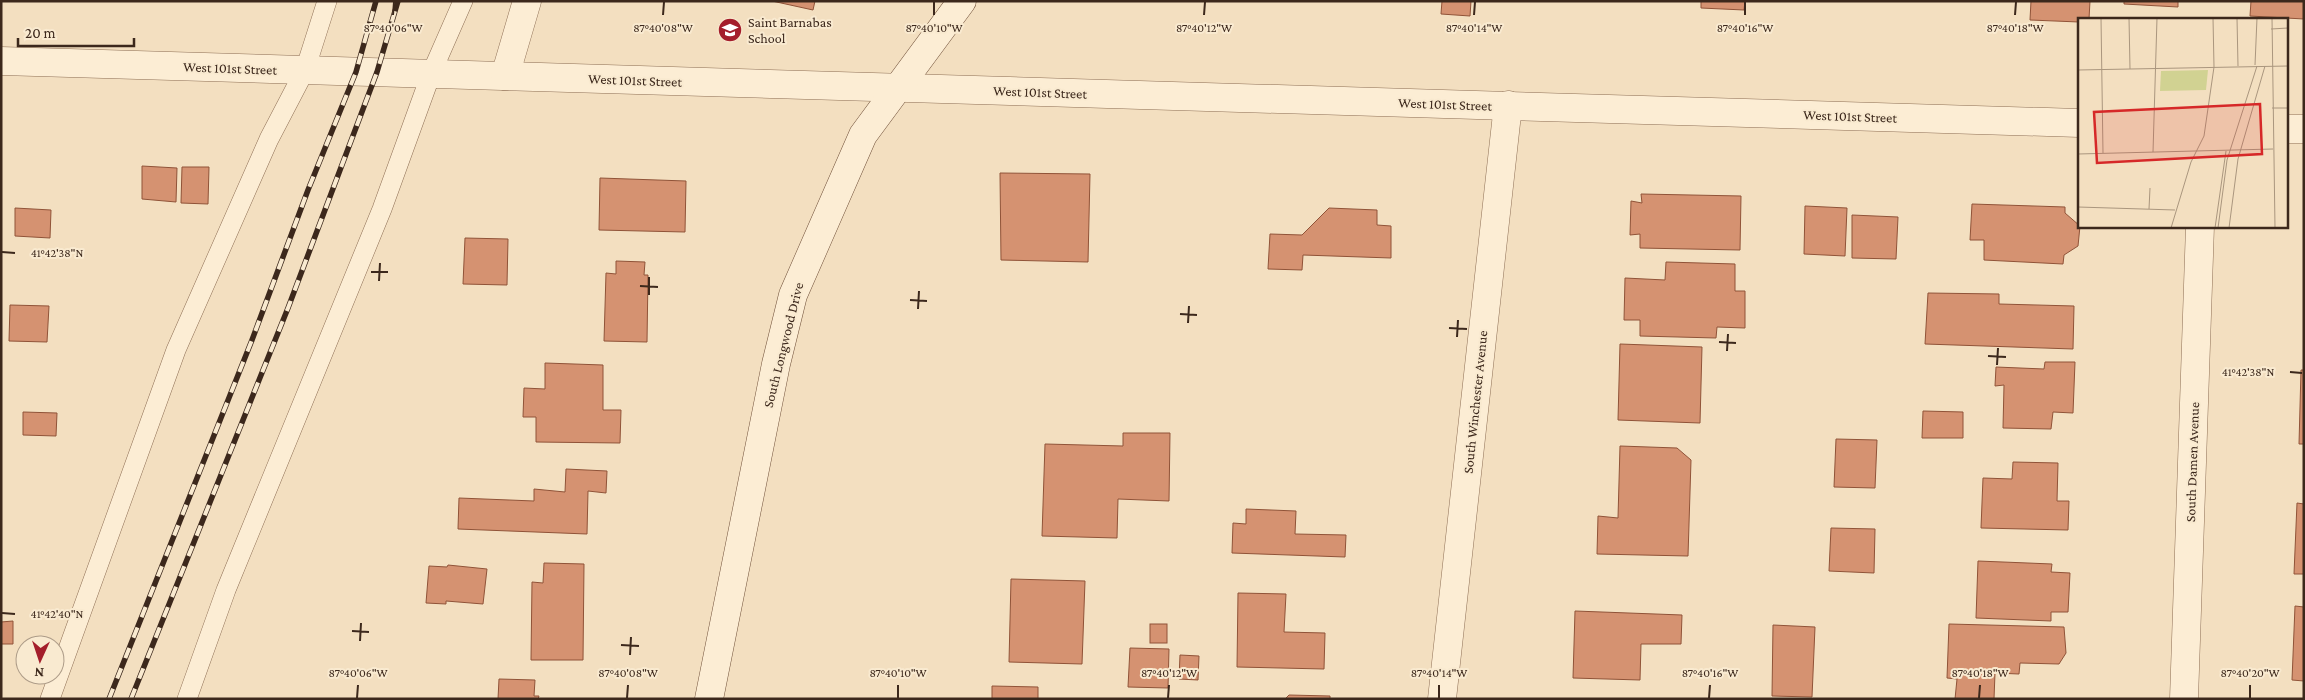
<svg xmlns="http://www.w3.org/2000/svg" width="2305" height="700" font-family="'Crimson Pro',serif">
<style>
.building{fill:#d59271;stroke:#905338}
.lines{fill:none;stroke-linecap:round;stroke-linejoin:round}
.lane-casing{stroke:#8e6f55;stroke-width:20}
.street-casing{stroke:#8e6f55;stroke-width:29}
.secondary-casing{stroke:#705039;stroke-width:29}
.lane{stroke:#fcedd4;stroke-width:19}
.street{stroke:#fcedd4;stroke-width:28}
.secondary{stroke:#fcedd4;stroke-width:28}
.rail-casing{stroke:#3c281c;stroke-width:5.5}
.rail{stroke:#f9ead0;stroke-width:4;stroke-dasharray:11;stroke-linecap:butt}
.ticks{fill:none;stroke:#3c281c;stroke-width:2}
.labels{text-anchor:middle;stroke-width:4;stroke-linejoin:round;paint-order:stroke}
.poi-label{font-size:14px;fill:#3c281c;stroke:#f9ead0;text-anchor:start}
.street-label{font-size:14px;fill:#3c281c;stroke:#f9ead0}
.inset-road{fill:none;stroke:#aa967e;stroke-width:1}
.view{fill:#d62828;fill-opacity:0.15;stroke:#d62828;stroke-width:2.5}
.inset-edge{fill:none;stroke:#3c281c;stroke-width:2.5}
.ticks-label{font-size:12px;text-anchor:middle;fill:#3c281c;stroke:#f9ead0;stroke-width:4;stroke-linejoin:round;paint-order:stroke}
</style>
<rect width="100%" height="100%" fill="#f3dfc0"/>
<g class="building">
<path d="M 772,1 L 815,1 L 813,10 Z"/>
<path d="M 1442,1 L 1471,1 L 1470,16 L 1441,14 Z"/>
<path d="M 1701,1 L 1745,1 L 1744,10 L 1701,8 Z"/>
<path d="M 2031,1 L 2090,1 L 2089,19 L 2079,19 L 2079,22 L 2030,20 Z"/>
<path d="M 2124,1 L 2178,1 L 2178,7 L 2124,4 Z"/>
<path d="M 2251,1 L 2304,1 L 2304,19 L 2250,16 Z"/>
<path d="M 142,166 L 177,168 L 176,202 L 142,199 Z"/>
<path d="M 182,167 L 209,167 L 208,204 L 181,203 Z"/>
<path d="M 1000,173 L 1090,174 L 1088,262 L 1001,260 Z"/>
<path d="M 600,178 L 686,181 L 685,232 L 599,230 Z"/>
<path d="M 1641,194 L 1741,196 L 1740,250 L 1640,248 L 1640,234 L 1630,235 L 1631,201 L 1642,203 Z"/>
<path d="M 1972,204 L 2065,207 L 2065,213 L 2080,226 L 2078,246 L 2064,255 L 2063,264 L 1984,260 L 1984,240 L 1970,240 Z"/>
<path d="M 1805,206 L 1847,208 L 1845,256 L 1804,254 Z"/>
<path d="M 15,208 L 51,210 L 50,238 L 15,236 Z"/>
<path d="M 1329,208 L 1377,210 L 1377,225 L 1391,226 L 1391,258 L 1303,255 L 1302,270 L 1268,269 L 1270,234 L 1302,235 Z"/>
<path d="M 1852,215 L 1898,217 L 1896,259 L 1852,258 Z"/>
<path d="M 465,238 L 508,239 L 507,285 L 463,284 Z"/>
<path d="M 616,261 L 645,262 L 644,275 L 648,275 L 647,342 L 604,341 L 606,273 L 616,274 Z"/>
<path d="M 1666,262 L 1735,264 L 1735,291 L 1745,291 L 1745,328 L 1717,327 L 1716,338 L 1640,336 L 1640,320 L 1624,320 L 1625,278 L 1665,280 Z"/>
<path d="M 1928,293 L 1999,294 L 1999,304 L 2074,306 L 2073,349 L 1925,344 Z"/>
<path d="M 10,305 L 49,306 L 47,342 L 9,341 Z"/>
<path d="M 1620,344 L 1702,347 L 1700,423 L 1618,420 Z"/>
<path d="M 2045,362 L 2075,362 L 2073,413 L 2053,412 L 2051,429 L 2003,428 L 2004,385 L 1995,386 L 1996,367 L 2044,369 Z"/>
<path d="M 545,363 L 603,365 L 603,410 L 621,410 L 620,443 L 536,442 L 536,417 L 523,417 L 524,388 L 545,389 Z"/>
<path d="M 2301,370 L 2304,370 L 2304,444 L 2299,444 Z"/>
<path d="M 1923,411 L 1963,412 L 1963,438 L 1922,438 Z"/>
<path d="M 23,412 L 57,413 L 56,436 L 23,435 Z"/>
<path d="M 1123,433 L 1170,433 L 1169,501 L 1118,499 L 1117,538 L 1042,536 L 1045,444 L 1123,446 Z"/>
<path d="M 1836,439 L 1877,440 L 1875,488 L 1834,487 Z"/>
<path d="M 1620,446 L 1677,448 L 1691,460 L 1688,556 L 1597,554 L 1598,516 L 1618,518 Z"/>
<path d="M 2013,462 L 2058,463 L 2057,501 L 2069,501 L 2068,530 L 1981,528 L 1983,478 L 2012,479 Z"/>
<path d="M 566,469 L 607,471 L 606,493 L 588,491 L 587,534 L 458,529 L 459,498 L 534,501 L 534,489 L 565,492 Z"/>
<path d="M 2297,503 L 2304,504 L 2304,574 L 2294,574 Z"/>
<path d="M 1246,509 L 1296,511 L 1295,534 L 1346,535 L 1345,557 L 1232,553 L 1233,523 L 1246,524 Z"/>
<path d="M 1831,528 L 1875,529 L 1874,573 L 1829,571 Z"/>
<path d="M 1978,561 L 2052,564 L 2051,572 L 2070,573 L 2068,612 L 2051,612 L 2051,621 L 1976,618 Z"/>
<path d="M 544,563 L 584,564 L 583,660 L 531,660 L 532,582 L 543,583 Z"/>
<path d="M 448,565 L 487,569 L 483,604 L 446,601 L 446,604 L 426,603 L 429,566 L 447,567 Z"/>
<path d="M 1011,579 L 1085,581 L 1082,664 L 1009,662 Z"/>
<path d="M 1238,593 L 1286,594 L 1284,632 L 1325,633 L 1324,669 L 1237,667 Z"/>
<path d="M 2295,606 L 2304,607 L 2304,681 L 2292,680 Z"/>
<path d="M 1575,611 L 1682,615 L 1681,644 L 1641,644 L 1640,680 L 1573,678 Z"/>
<path d="M 13,621 L 13,644 L 1,644 L 1,622 Z"/>
<rect x="1150" y="624" width="17" height="19"/>
<path d="M 1949,624 L 2064,627 L 2066,653 L 2059,664 L 2020,663 L 2019,674 L 1995,673 L 1994,699 L 1955,699 L 1957,679 L 1947,678 Z"/>
<path d="M 1773,625 L 1815,627 L 1812,697 L 1772,696 Z"/>
<path d="M 1130,648 L 1169,649 L 1168,688 L 1128,687 Z"/>
<path d="M 1180,655 L 1199,656 L 1198,680 L 1179,679 Z"/>
<path d="M 499,679 L 535,680 L 534,696 L 539,696 L 538,699 L 498,699 Z"/>
<path d="M 992,686 L 1038,687 L 1038,699 L 992,699 Z"/>
<path d="M 1289,695 L 1330,696 L 1330,699 L 1285,699 Z"/>
</g>
<g class="lines">
<g class="lane-casing">
<g id="lane">
<path d="M 50,699 L 176,350 L 269,139 L 305,70 L 327,1"/>
<path d="M 187,699 L 226,590 L 382,209 L 431,74 L 463,1"/>
</g>
</g>
<g class="street-casing">
<g id="street">
<path d="M 1,61 L 2079,123"/>
<path d="M 505,76 L 527,1"/>
<path d="M 2286,129 L 2304,129"/>
<path d="M 1442,699 L 1508,105"/>
<path d="M 2184,699 L 2200,226"/>
</g>
</g>
<g class="secondary-casing">
<path id="secondary" d="M 709,699 L 776,364 L 793,295 L 863,135 L 962,1"/>
</g>
<use href="#lane" class="lane"/>
<use href="#street" class="street"/>
<use href="#secondary" class="secondary"/>
<g class="rail-casing">
<g id="rail">
<path d="M 109,699 L 252,340 L 308,190 L 356,72 L 376,1"/>
<path d="M 131,699 L 288,308 L 377,72 L 398,1"/>
</g>
</g>
<use href="#rail" class="rail"/>
</g>
<path class="ticks" d="M 393,15 L 394,2M 663,15 L 664,2M 934,15 L 934,2M 1204,15 L 1205,2M 1474,15 L 1475,2M 1745,15 L 1745,2M 2015,15 L 2016,2M 2,252 L 15,253M 371,272 L 388,272M 379,281 L 380,263M 640,286 L 658,287M 649,295 L 649,277M 910,300 L 927,301M 918,309 L 919,291M 1180,314 L 1197,315M 1188,323 L 1189,306M 1449,328 L 1467,329M 1457,337 L 1458,320M 1719,342 L 1736,343M 1727,351 L 1728,334M 1988,356 L 2006,357M 1997,365 L 1998,348M 2290,372 L 2302,373M 2,613 L 15,614M 352,631 L 369,632M 360,641 L 361,623M 621,645 L 639,646M 630,655 L 631,637M 357,698 L 358,685M 627,698 L 628,685M 898,698 L 898,685M 1168,698 L 1169,685M 1439,698 L 1439,685M 1709,698 L 1710,685M 1979,698 L 1980,685M 2250,698 L 2250,685"/>
<defs>
<g id="school-disc" transform="scale(1.25)"><circle r="9.5" fill="#a41e2b" stroke="#f9ead0"/><path d="M0-5L7-2L0 1L-7-2ZM-4 1L0 2.5L4 1V4Q0 6-4 4Z" fill="#fff"/></g>
</defs>
<g fill-rule="evenodd">
<use href="#school-disc" x="730" y="30"/>
</g>
<g class="labels">
<g class="poi-label">
<text x="748" y="27">Saint Barnabas<tspan x="748" dy="16">School</tspan></text>
</g>
<g class="street-label">
<text transform="translate(230 68) rotate(2)" y="5">West 101st Street</text>
<text transform="translate(635 80) rotate(2)" y="5">West 101st Street</text>
<text transform="translate(1040 92) rotate(2)" y="5">West 101st Street</text>
<text transform="translate(1445 104) rotate(2)" y="5">West 101st Street</text>
<text transform="translate(1850 116) rotate(2)" y="5">West 101st Street</text>
<text transform="translate(783 345) rotate(-76)" y="5">South Longwood Drive</text>
<text transform="translate(1475 402) rotate(-84)" y="5">South Winchester Avenue</text>
<text transform="translate(2192 462) rotate(-88)" y="5">South Damen Avenue</text>
</g>
</g>
<g transform="translate(2078 18)">
<rect width="210" height="210" fill="#f3dfc0"/>
<path d="M 130,52 L 128,72 L 82,73 L 83,53 Z" fill="#d1d292"/>
<path class="inset-road" d="M 23,0 L 25,135M 51,0 L 52,51M 159,0 L 160,48M 194,0 L 197,210M 193,11 L 210,10M 177,47 L 179,0M 0,52 L 210,48M 194,90 L 210,90M 75,134 L 79,0M 0,136 L 195,131M 0,189 L 97,192M 71,191 L 72,170M 93,210 L 113,144 L 126,118 L 136,49 L 135,0M 137,210 L 148,133M 140,210 L 149,142 L 179,48M 151,210 L 160,141 L 187,48"/>
<path class="view" d="M 182,86 L 184,136 L 19,145 L 16,94 Z"/>
<rect width="210" height="210" class="inset-edge"/>
</g>
<g class="ticks-label">
<text x="393" y="32">87°40'06"W</text>
<text x="663" y="32">87°40'08"W</text>
<text x="934" y="32">87°40'10"W</text>
<text x="1204" y="32">87°40'12"W</text>
<text x="1474" y="32">87°40'14"W</text>
<text x="1745" y="32">87°40'16"W</text>
<text x="2015" y="32">87°40'18"W</text>
<text x="57" y="257">41°42'38"N</text>
<text x="2248" y="376">41°42'38"N</text>
<text x="57" y="618">41°42'40"N</text>
<text x="358" y="677">87°40'06"W</text>
<text x="628" y="677">87°40'08"W</text>
<text x="898" y="677">87°40'10"W</text>
<text x="1169" y="677">87°40'12"W</text>
<text x="1439" y="677">87°40'14"W</text>
<text x="1710" y="677">87°40'16"W</text>
<text x="1980" y="677">87°40'18"W</text>
<text x="2250" y="677">87°40'20"W</text>
</g>
<rect width="2305" height="700" fill="none" stroke="#3c281c" stroke-width="5"/>
<g transform="translate(40 660) rotate(183)"><circle r="24" fill="#f9ead0" stroke="#ad9c88"/>
<path d="M0-4L9 19L0 12L-9 19Z" fill="#a41e2b"/>
<text y="-8" font-size="14" font-weight="bold" text-anchor="middle" fill="#3c281c">N</text>
</g>
<path d="M18 38v8h116v-8" fill="none" stroke="#3c281c" stroke-width="2.5"/>
<text x="25" y="38" font-size="15" fill="#3c281c" stroke="#f9ead0" stroke-width="4" paint-order="stroke">20 m</text>
</svg>
